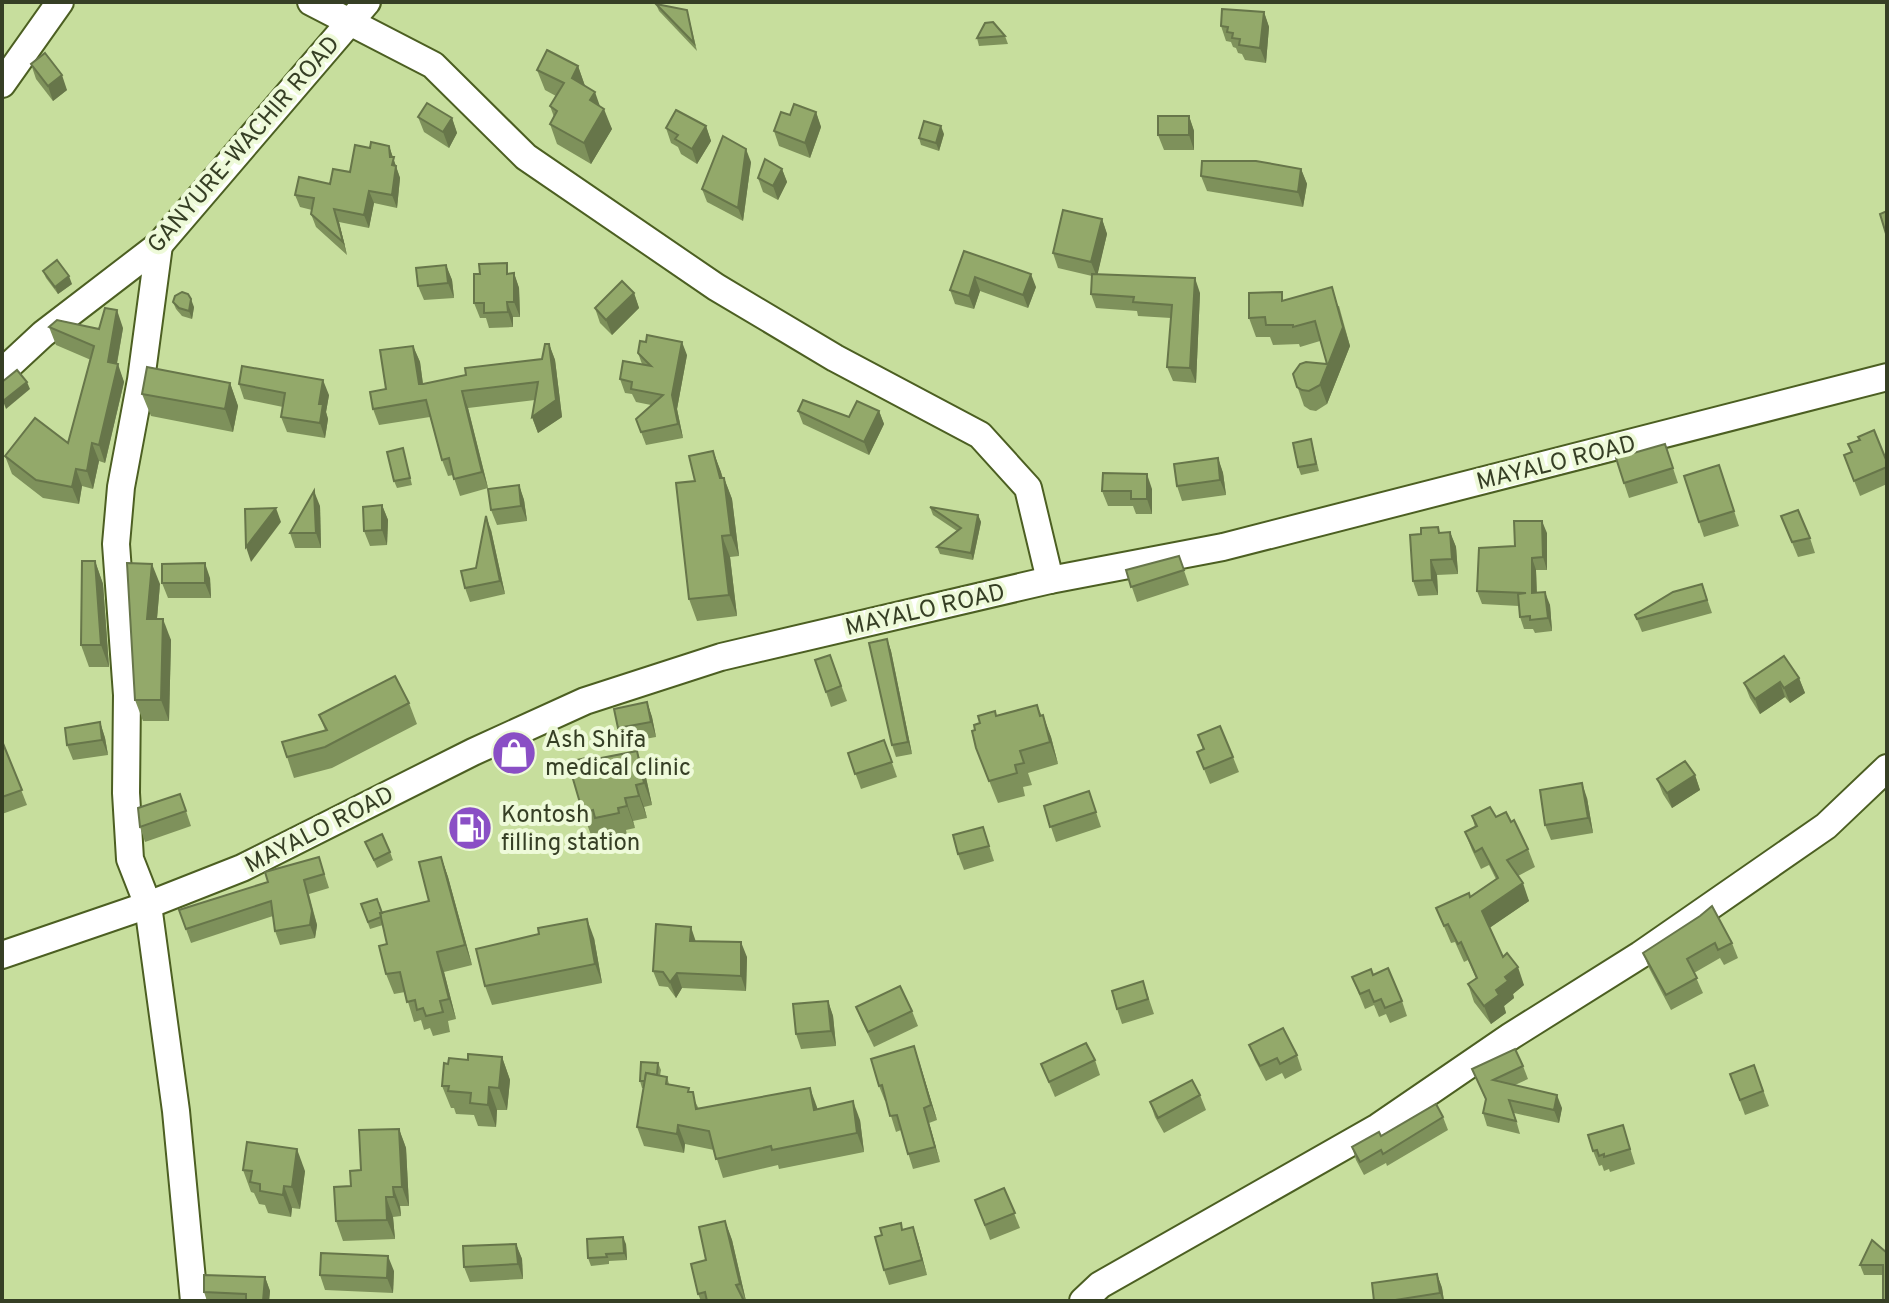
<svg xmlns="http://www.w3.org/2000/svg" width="1889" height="1303" font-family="Overpass,sans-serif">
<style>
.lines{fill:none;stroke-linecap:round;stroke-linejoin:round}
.minor-casing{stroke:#4c5f22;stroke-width:30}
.minor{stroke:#fff;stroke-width:26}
.wall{fill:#7e915b}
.shaded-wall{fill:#67764a}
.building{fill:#93a96a;stroke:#67764a;stroke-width:2}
.labels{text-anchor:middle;stroke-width:8;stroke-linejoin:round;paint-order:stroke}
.street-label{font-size:24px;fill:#363f25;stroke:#eefad9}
.poi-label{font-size:24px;fill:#363f25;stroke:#eefad9;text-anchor:start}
</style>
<rect width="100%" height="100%" fill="#c7de9d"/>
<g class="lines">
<g class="minor-casing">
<g id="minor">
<path d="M 311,2 L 433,65 L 526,157 L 716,287 L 835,358 L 980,435 L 1028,488 L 1050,580"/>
<path d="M 2,84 L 60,2"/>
<path d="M 159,245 L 141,380 L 121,487 L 116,544 L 127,695 L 126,793 L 130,859 L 148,905 L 176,1111 L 194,1301"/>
<path d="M 2,372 L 43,334 L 159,245 L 367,2"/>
<path d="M 2,955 L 148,905 L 242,868 L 473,752 L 585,701 L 721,657 L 1050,580 L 1223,547 L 1887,377"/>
<path d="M 1083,1301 L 1100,1285 L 1378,1127 L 1511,1036 L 1640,955 L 1826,826 L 1887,768"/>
</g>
</g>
<use href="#minor" class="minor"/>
</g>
<g class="wall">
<path d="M 656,4 L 687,10 L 697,51 L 659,11 Z"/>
<path d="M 1264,12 L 1269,27 L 1266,63 L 1245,60 L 1242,54 L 1238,53 L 1236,48 L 1233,47 L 1231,42 L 1226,41 L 1221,26 Z"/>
<path d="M 1005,36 L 1008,44 L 979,46 L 977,38 Z"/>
<path d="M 31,64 L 67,90 L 53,101 L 36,79 Z"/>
<path d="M 578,66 L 585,86 L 600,106 L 612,129 L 591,164 L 557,144 L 550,124 L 554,117 L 550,106 L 556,96 L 545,90 L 537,70 Z"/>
<path d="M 816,112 L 821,127 L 810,158 L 779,146 L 774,131 L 790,115 Z"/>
<path d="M 1189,116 L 1194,131 L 1194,150 L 1164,150 L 1158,135 Z"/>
<path d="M 418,117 L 452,118 L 457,133 L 449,148 L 424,132 Z"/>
<path d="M 706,126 L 711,141 L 697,164 L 681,154 L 678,147 L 671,143 L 666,128 Z"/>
<path d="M 944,134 L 939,151 L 921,145 L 919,138 Z"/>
<path d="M 389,146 L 400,178 L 397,208 L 374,203 L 369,228 L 339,222 L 347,255 L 316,227 L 311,214 L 312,210 L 300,207 L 295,195 L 330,184 L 350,172 L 370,148 Z"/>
<path d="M 751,162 L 743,221 L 707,202 L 702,189 Z"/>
<path d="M 782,169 L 787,182 L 778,200 L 763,192 L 758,178 Z"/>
<path d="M 1301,169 L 1307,184 L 1303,207 L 1207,191 L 1201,176 Z"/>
<path d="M 1102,219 L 1107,234 L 1097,275 L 1200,293 L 1196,383 L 1173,381 L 1167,367 L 1171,318 L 1138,316 L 1137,311 L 1096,308 L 1091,294 L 1092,276 L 1058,268 L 1053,253 Z"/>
<path d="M 964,251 L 1036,287 L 1028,308 L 980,291 L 974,309 L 955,304 L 950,290 Z"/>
<path d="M 446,265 L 452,280 L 454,298 L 424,300 L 418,286 Z"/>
<path d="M 43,271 L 72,284 L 58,294 L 46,278 Z"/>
<path d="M 514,273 L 519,288 L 520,317 L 513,317 L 513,327 L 489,328 L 486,318 L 480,318 L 474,303 L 480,274 Z"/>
<path d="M 634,293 L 639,308 L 612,335 L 600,323 L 595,308 Z"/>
<path d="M 1284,300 L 1339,306 L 1350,346 L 1327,404 L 1316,411 L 1310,410 L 1304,406 L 1293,374 L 1327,364 L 1320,341 L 1300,347 L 1299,344 L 1273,345 L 1270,337 L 1256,337 L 1249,318 Z"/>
<path d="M 173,302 L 194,307 L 192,319 L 182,316 L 176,309 Z"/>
<path d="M 49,327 L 99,329 L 123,328 L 117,364 L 124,382 L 105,463 L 99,461 L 93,489 L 82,486 L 79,504 L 43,498 L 12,474 L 5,456 L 68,443 L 91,360 L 56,345 Z"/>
<path d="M 549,344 L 555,360 L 562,417 L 538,433 L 532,417 L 535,400 L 468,408 L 488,488 L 460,496 L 453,475 L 448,476 L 442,460 L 430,417 L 379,425 L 373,409 L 413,346 L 420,362 L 423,384 L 542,359 Z"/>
<path d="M 638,353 L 687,355 L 677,409 L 683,438 L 646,445 L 636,419 L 651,405 L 636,402 L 632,394 L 625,393 L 620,379 L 642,364 Z"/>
<path d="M 230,383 L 238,406 L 233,432 L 151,416 L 142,394 Z"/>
<path d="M 239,384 L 329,395 L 326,412 L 328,419 L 325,438 L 287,432 L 281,417 L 283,407 L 244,399 Z"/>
<path d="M 798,411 L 849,417 L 879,411 L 884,424 L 869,455 L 803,424 Z"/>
<path d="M 1311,439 L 1319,471 L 1301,475 L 1298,467 Z"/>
<path d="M 1665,444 L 1678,483 L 1629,498 L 1624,483 Z"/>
<path d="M 403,448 L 412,485 L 397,488 L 394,481 Z"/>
<path d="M 713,451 L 723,478 L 724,478 L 732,499 L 739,556 L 730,557 L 737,616 L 697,621 L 689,599 L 695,481 Z"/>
<path d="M 1844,455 L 1887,462 L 1887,484 L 1860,496 Z"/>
<path d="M 1218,458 L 1223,473 L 1226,495 L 1182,501 L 1177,486 Z"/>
<path d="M 1719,465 L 1739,526 L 1704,537 L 1699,522 Z"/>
<path d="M 519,485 L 524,500 L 527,521 L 497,525 L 491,510 Z"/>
<path d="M 1152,489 L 1152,514 L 1136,514 L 1133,506 L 1108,506 L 1102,491 Z"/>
<path d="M 382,505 L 388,520 L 387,545 L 370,546 L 364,531 Z"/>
<path d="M 320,506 L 321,548 L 295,548 L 290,533 Z"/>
<path d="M 930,507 L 978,515 L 981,522 L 973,560 L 940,554 L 937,547 L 957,531 L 933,515 Z"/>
<path d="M 1781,516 L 1810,538 L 1815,553 L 1798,557 Z"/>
<path d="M 491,530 L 505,594 L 470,602 L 465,588 L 476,568 Z"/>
<path d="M 1450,532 L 1456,547 L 1458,574 L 1437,575 L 1438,595 L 1418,596 L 1413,581 L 1441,533 Z"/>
<path d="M 1547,533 L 1547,570 L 1536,570 L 1537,593 L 1550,605 L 1552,631 L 1535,633 L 1533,629 L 1524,629 L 1520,617 L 1519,606 L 1482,604 L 1477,591 L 1515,546 Z"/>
<path d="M 1179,556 L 1189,585 L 1137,602 L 1126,570 Z"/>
<path d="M 95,561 L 103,584 L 109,667 L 89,667 L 81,645 Z"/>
<path d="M 210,578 L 211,598 L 168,598 L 162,583 Z"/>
<path d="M 160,584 L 157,619 L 171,640 L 169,721 L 143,721 L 135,700 Z"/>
<path d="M 1702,584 L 1712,613 L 1642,632 L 1635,615 Z"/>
<path d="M 887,639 L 891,651 L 912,754 L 896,757 L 892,745 Z"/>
<path d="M 830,655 L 847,701 L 831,707 L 826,692 Z"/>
<path d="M 1799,678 L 1805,693 L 1790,703 L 1785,697 L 1760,714 L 1750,698 L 1744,683 Z"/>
<path d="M 647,702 L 652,717 L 656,737 L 623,743 L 618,728 Z"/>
<path d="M 409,703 L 417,724 L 332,768 L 294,778 L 287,757 L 325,730 L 319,715 Z"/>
<path d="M 1037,705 L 1051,737 L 1058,764 L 1028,773 L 1032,785 L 1023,787 L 1025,796 L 998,803 L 976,748 L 975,730 L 980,723 L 996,716 Z"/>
<path d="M 100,722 L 105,738 L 108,755 L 73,760 L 67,745 Z"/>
<path d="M 1198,735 L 1233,757 L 1239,772 L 1210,784 L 1197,752 L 1203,749 Z"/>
<path d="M 884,740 L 897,777 L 861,789 L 848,753 Z"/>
<path d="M 2,741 L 27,805 L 2,814 Z"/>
<path d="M 596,759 L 645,773 L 652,805 L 644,807 L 647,818 L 633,821 L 635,828 L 626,830 L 627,835 L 603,840 L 600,833 L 591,835 L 583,813 Z"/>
<path d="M 1695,775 L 1700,790 L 1672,808 L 1663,794 L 1657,779 Z"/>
<path d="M 1089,791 L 1101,827 L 1056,842 L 1044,806 Z"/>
<path d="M 1587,798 L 1593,833 L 1551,840 L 1545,825 Z"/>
<path d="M 186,811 L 191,826 L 145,842 L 140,827 Z"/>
<path d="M 1472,816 L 1496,817 L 1511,822 L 1528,849 L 1535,867 L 1518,876 L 1529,901 L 1489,928 L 1503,957 L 1524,985 L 1513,994 L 1514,998 L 1504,1006 L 1506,1013 L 1491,1024 L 1474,1002 L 1468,984 L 1476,978 L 1468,960 L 1464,962 L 1455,942 L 1451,943 L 1436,908 L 1470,897 L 1496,879 L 1489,865 L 1481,869 L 1472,850 L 1465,832 L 1475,827 Z"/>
<path d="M 983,827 L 994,861 L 964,870 L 958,854 Z"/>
<path d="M 365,842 L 390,852 L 393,860 L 377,868 Z"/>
<path d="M 319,857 L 329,888 L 309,894 L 317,925 L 315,938 L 280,945 L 275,931 L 273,916 L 191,943 L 179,910 L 268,882 Z"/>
<path d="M 441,857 L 448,877 L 472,965 L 444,972 L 456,1019 L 448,1021 L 450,1032 L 433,1036 L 430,1028 L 424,1030 L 421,1020 L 414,1022 L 405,992 L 394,994 L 386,974 L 387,944 L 383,925 L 370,929 L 361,904 L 382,913 L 429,901 Z"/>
<path d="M 1700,916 L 1732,943 L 1738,958 L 1724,965 L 1720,958 L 1694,973 L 1703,993 L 1671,1010 L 1649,968 L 1643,953 Z"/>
<path d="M 594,938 L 602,983 L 492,1005 L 485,986 Z"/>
<path d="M 696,941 L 747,957 L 746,991 L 682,988 L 676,998 L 668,987 L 659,986 L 653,971 Z"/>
<path d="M 1373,975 L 1402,1001 L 1407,1016 L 1390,1023 L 1386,1014 L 1379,1017 L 1374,1005 L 1365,1009 L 1352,977 Z"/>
<path d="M 1143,981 L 1154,1014 L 1122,1024 L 1117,1009 Z"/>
<path d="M 828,1001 L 833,1016 L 836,1046 L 801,1049 L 796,1034 Z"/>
<path d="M 856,1007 L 912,1011 L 918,1026 L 874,1047 L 862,1022 Z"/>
<path d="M 1249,1045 L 1297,1055 L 1302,1070 L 1285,1079 L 1282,1073 L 1266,1081 L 1255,1060 Z"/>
<path d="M 914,1046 L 937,1120 L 929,1123 L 940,1162 L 913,1169 L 901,1130 L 896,1132 L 886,1100 L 885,1101 L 879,1086 Z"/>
<path d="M 502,1057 L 510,1080 L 507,1110 L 497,1110 L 496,1127 L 478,1126 L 474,1115 L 456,1114 L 454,1108 L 451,1108 L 442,1086 L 468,1060 Z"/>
<path d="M 1095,1060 L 1100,1075 L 1055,1097 L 1041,1064 Z"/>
<path d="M 658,1063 L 661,1070 L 660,1076 L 667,1077 L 669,1084 L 690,1092 L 699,1109 L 817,1110 L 860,1120 L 864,1152 L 779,1169 L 778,1165 L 723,1178 L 714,1150 L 685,1144 L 684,1153 L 644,1146 L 637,1127 L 644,1088 L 642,1088 L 640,1081 Z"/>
<path d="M 1754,1065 L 1769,1106 L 1745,1115 L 1730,1074 Z"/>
<path d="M 1523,1066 L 1528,1079 L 1515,1085 L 1562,1108 L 1559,1123 L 1514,1113 L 1520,1134 L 1487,1126 L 1483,1113 L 1486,1101 L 1472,1069 Z"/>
<path d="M 1200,1095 L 1206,1110 L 1164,1133 L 1155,1117 L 1150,1102 Z"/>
<path d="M 1443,1117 L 1448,1130 L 1387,1166 L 1386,1163 L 1364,1175 L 1356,1160 L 1352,1147 L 1381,1136 Z"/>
<path d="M 1623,1125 L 1635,1164 L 1610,1172 L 1609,1169 L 1604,1171 L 1602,1165 L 1599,1166 L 1593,1151 Z"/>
<path d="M 399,1129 L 406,1148 L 409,1206 L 400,1206 L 401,1216 L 393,1217 L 395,1239 L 343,1241 L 336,1221 L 351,1186 Z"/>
<path d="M 243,1170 L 305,1171 L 300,1209 L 292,1208 L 291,1217 L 268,1213 L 265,1205 L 259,1204 L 254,1193 L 251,1192 Z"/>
<path d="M 1004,1188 L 1020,1228 L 990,1240 L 975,1200 Z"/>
<path d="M 725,1221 L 732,1240 L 746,1301 L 701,1301 L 698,1294 L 706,1260 Z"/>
<path d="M 918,1242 L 927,1275 L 889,1285 L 884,1270 Z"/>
<path d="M 516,1244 L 522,1259 L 523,1279 L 470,1282 L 464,1267 Z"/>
<path d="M 626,1244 L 627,1260 L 609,1261 L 609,1264 L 591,1266 L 588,1258 Z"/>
<path d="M 1887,1253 L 1883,1275 L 1864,1275 L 1860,1265 Z"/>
<path d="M 394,1271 L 393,1293 L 325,1290 L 320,1275 Z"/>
<path d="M 1437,1274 L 1442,1288 L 1444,1301 L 1374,1301 Z"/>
<path d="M 265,1277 L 270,1291 L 269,1301 L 207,1301 L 204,1292 Z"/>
</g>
<g class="shaded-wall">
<path d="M 1264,12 L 1269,27 L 1266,63 L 1260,48 Z"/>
<path d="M 578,66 L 585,86 L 579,99 L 572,78 Z"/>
<path d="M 62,75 L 67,90 L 53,101 L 48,86 Z"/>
<path d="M 595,92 L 602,112 L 604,109 L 612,129 L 591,164 L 584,143 L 590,100 Z"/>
<path d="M 816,112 L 821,127 L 810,158 L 805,143 Z"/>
<path d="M 1189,116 L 1194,131 L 1194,150 L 1189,135 Z"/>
<path d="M 452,118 L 457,133 L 449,148 L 443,132 Z"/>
<path d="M 706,126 L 711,141 L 697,164 L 692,149 Z"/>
<path d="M 941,126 L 944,134 L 939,151 L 936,143 Z"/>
<path d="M 389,146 L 400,178 L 397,208 L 392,195 Z"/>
<path d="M 746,149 L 751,162 L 743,221 L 738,208 Z"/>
<path d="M 782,169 L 787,182 L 778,200 L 773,186 Z"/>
<path d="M 1301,169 L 1307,184 L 1303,207 L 1298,192 Z"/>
<path d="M 369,191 L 374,203 L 369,228 L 364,215 Z"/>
<path d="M 334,209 L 339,222 L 347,255 L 343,242 Z"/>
<path d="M 1102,219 L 1107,234 L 1097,277 L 1091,262 Z"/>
<path d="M 446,265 L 452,280 L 454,298 L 448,283 Z"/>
<path d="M 514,273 L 519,288 L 520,317 L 514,302 Z"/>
<path d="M 1031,274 L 1036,287 L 1028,308 L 1023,295 Z"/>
<path d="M 69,276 L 72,284 L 58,294 L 55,287 Z"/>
<path d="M 975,277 L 980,291 L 974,309 L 969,296 Z"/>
<path d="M 1195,278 L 1200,293 L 1196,383 L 1190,368 Z"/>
<path d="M 1332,287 L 1350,346 L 1327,404 L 1320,385 L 1343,327 Z"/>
<path d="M 634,293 L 639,308 L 612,335 L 606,320 Z"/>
<path d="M 191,299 L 194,307 L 192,319 L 189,311 Z"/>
<path d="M 507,302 L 513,317 L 513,327 L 508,312 Z"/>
<path d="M 117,310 L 123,328 L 114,379 L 108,362 Z"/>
<path d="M 682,342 L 687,355 L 677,409 L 683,438 L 678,424 L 672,395 Z"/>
<path d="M 549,344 L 555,360 L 562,417 L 538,433 L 532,417 Z"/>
<path d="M 413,346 L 420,362 L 425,400 L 419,384 Z"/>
<path d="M 118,364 L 124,382 L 105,463 L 99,445 Z"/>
<path d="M 323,380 L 329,395 L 326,412 L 328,419 L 325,438 L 320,423 L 319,404 Z"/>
<path d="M 27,382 L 30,389 L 6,409 L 3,401 Z"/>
<path d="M 230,383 L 238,406 L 233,432 L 225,409 Z"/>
<path d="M 462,391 L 468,408 L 488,488 L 482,472 Z"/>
<path d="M 879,411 L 884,424 L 869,455 L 864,442 Z"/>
<path d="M 92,443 L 99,461 L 93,489 L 87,471 Z"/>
<path d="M 713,451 L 721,472 L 726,493 L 724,478 L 732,499 L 739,556 L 731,535 Z"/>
<path d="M 1218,458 L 1223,473 L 1226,495 L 1220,480 Z"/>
<path d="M 76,469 L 82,486 L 79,504 L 72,487 Z"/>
<path d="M 1147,474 L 1152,489 L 1152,514 L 1147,499 Z"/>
<path d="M 519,485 L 524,500 L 527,521 L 521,506 Z"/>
<path d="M 314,491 L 320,506 L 321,548 L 316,533 Z"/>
<path d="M 382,505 L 388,520 L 387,545 L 382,530 Z"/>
<path d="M 276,508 L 281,522 L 251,562 L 246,547 Z"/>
<path d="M 978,515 L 981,522 L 973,560 L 971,553 Z"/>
<path d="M 486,516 L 491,530 L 505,594 L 500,581 Z"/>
<path d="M 1542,521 L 1547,533 L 1547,570 L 1543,557 Z"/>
<path d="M 1450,532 L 1456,547 L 1458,574 L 1452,559 Z"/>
<path d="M 722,536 L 730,557 L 737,616 L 729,595 Z"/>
<path d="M 1532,558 L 1536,570 L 1537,606 L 1532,593 Z"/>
<path d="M 1431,560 L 1437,575 L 1438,595 L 1432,580 Z"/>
<path d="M 95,561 L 103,584 L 109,667 L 101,645 Z"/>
<path d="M 205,563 L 210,578 L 211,598 L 205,583 Z"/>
<path d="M 152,564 L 160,584 L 155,640 L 147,619 Z"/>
<path d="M 1545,592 L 1550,605 L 1552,631 L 1548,618 Z"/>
<path d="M 163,619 L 171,640 L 169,721 L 161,700 Z"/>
<path d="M 887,639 L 891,651 L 912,754 L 908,742 Z"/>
<path d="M 1799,678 L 1805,693 L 1790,703 L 1784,688 Z"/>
<path d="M 1780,682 L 1785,697 L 1760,714 L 1755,699 Z"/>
<path d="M 647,702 L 652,717 L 656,737 L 651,722 Z"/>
<path d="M 1043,715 L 1051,737 L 1058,764 L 1050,742 Z"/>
<path d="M 100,722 L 105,738 L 108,755 L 102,740 Z"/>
<path d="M 637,751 L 645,773 L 652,805 L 644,783 Z"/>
<path d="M 1695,775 L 1700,790 L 1672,808 L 1667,793 Z"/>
<path d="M 1582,783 L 1587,798 L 1593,833 L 1588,818 Z"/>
<path d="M 636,785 L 644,807 L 647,818 L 639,796 Z"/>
<path d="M 625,798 L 633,821 L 635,828 L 627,806 Z"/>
<path d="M 441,857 L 448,877 L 472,965 L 465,945 Z"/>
<path d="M 304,880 L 317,925 L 315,938 L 310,925 Z"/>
<path d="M 1523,883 L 1529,901 L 1488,929 L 1482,911 Z"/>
<path d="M 587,919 L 594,938 L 602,983 L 595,964 Z"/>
<path d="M 691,927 L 696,942 L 690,941 Z"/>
<path d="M 741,942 L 747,957 L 746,991 L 741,976 Z"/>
<path d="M 437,952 L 444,972 L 456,1019 L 449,999 Z"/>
<path d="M 1518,967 L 1524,985 L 1513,994 L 1514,998 L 1504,1006 L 1506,1013 L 1491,1024 L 1484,1006 L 1505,977 Z"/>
<path d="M 677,973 L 682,988 L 676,998 L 670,982 Z"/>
<path d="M 828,1001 L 833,1016 L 836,1046 L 831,1031 Z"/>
<path d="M 914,1046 L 919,1061 L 937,1120 L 931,1105 Z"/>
<path d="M 502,1057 L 510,1080 L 507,1110 L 499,1088 Z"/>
<path d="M 489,1087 L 497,1110 L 496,1127 L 488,1105 Z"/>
<path d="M 810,1088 L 817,1107 L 821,1130 L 814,1110 Z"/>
<path d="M 1557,1095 L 1562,1108 L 1559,1123 L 1554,1110 Z"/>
<path d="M 853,1101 L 860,1120 L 864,1152 L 857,1133 Z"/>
<path d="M 924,1108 L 929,1123 L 940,1162 L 935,1147 Z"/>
<path d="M 678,1125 L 685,1144 L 684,1153 L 677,1134 Z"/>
<path d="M 399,1129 L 406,1148 L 409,1206 L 402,1187 Z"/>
<path d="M 297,1149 L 305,1171 L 300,1209 L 292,1187 Z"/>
<path d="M 284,1186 L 292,1208 L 291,1217 L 283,1195 Z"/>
<path d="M 393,1187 L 400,1206 L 401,1216 L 394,1197 Z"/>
<path d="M 386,1197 L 393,1217 L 395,1239 L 387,1220 Z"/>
<path d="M 725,1221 L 732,1240 L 746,1301 L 740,1284 Z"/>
<path d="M 913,1227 L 918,1242 L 927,1275 L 922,1260 Z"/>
<path d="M 623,1237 L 626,1244 L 627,1260 L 624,1253 Z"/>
<path d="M 516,1244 L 522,1259 L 523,1279 L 518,1264 Z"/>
<path d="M 388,1256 L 394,1271 L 393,1293 L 387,1278 Z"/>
<path d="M 1437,1274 L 1442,1288 L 1444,1301 L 1443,1301 L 1440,1293 Z"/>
<path d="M 265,1277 L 270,1291 L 269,1301 L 263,1301 Z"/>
</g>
<g class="building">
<path d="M 656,4 L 687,10 L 694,43 Z"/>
<path d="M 1222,9 L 1264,12 L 1260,48 L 1239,45 L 1240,39 L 1232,38 L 1233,33 L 1227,32 L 1228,27 L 1221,26 Z"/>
<path d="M 993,22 L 1005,36 L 977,38 L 985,23 Z"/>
<path d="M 547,50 L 578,66 L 572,78 L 595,92 L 590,100 L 604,109 L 584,143 L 550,124 L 557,111 L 550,106 L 564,83 L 537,70 Z"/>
<path d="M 45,53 L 62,75 L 48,86 L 31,64 Z"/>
<path d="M 427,103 L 452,118 L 443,132 L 418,117 Z"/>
<path d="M 794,104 L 816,112 L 805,143 L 774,131 L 781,112 L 790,115 Z"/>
<path d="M 676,110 L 706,126 L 692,149 L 675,139 L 678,135 L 666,128 Z"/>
<rect x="1158" y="116" width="31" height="19"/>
<path d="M 924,121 L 941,126 L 936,143 L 919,138 Z"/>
<path d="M 723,136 L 746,149 L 738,208 L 702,189 Z"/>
<path d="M 371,142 L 389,146 L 390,157 L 394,157 L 392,165 L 396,166 L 392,195 L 369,191 L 364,215 L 334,209 L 343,242 L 311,214 L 314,198 L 295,195 L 299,177 L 330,184 L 333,169 L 350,172 L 355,145 L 370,148 Z"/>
<path d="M 765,159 L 782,169 L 773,186 L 758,178 Z"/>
<path d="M 1202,161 L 1256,161 L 1301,169 L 1298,192 L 1201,176 Z"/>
<path d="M 1063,210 L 1102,219 L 1091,262 L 1053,253 Z"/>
<path d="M 1887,211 L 1887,237 L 1880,214 Z"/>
<path d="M 964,251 L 1031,274 L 1023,295 L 975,277 L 969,296 L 950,290 Z"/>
<path d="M 57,260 L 69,276 L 55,287 L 43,271 Z"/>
<path d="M 507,263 L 507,274 L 514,273 L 514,302 L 507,302 L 508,312 L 484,313 L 484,303 L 474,303 L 474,274 L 480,274 L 479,264 Z"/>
<path d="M 446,265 L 448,283 L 418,286 L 416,268 Z"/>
<path d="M 1092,274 L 1195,278 L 1190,368 L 1167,367 L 1172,305 L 1133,302 L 1134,297 L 1091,294 Z"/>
<path d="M 622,281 L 634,293 L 606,320 L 595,308 Z"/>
<path d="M 1332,287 L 1343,327 L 1320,385 L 1309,391 L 1302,390 L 1297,387 L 1293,374 L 1300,364 L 1306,362 L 1327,364 L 1315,321 L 1293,327 L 1293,325 L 1266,325 L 1265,317 L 1249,318 L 1249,293 L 1282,292 L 1282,301 Z"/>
<path d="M 182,292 L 188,294 L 191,299 L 189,311 L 179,308 L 173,302 L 175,296 Z"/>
<path d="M 105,308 L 117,310 L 108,362 L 118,364 L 99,445 L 92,443 L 87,471 L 76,469 L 72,487 L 36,480 L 5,456 L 35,418 L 68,443 L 94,346 L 49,327 L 57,320 L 99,329 Z"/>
<path d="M 647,335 L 682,342 L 672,395 L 678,424 L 641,432 L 636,419 L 663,395 L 631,389 L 632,382 L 620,379 L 623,361 L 651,366 L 638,353 L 640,341 L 646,342 Z"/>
<path d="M 545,344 L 549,344 L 556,400 L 532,417 L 538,382 L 462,391 L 482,472 L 454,479 L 449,458 L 442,460 L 426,400 L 373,409 L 370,392 L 386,389 L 380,350 L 413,346 L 419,384 L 423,384 L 466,375 L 465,368 L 542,359 Z"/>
<path d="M 242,366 L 323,380 L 319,404 L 323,404 L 320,423 L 281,417 L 285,393 L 239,384 Z"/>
<path d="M 147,367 L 230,383 L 225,409 L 142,394 Z"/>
<path d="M 17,370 L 27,382 L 3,401 L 2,400 L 2,382 Z"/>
<path d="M 803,400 L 849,417 L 857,401 L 879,411 L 864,442 L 798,411 Z"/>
<path d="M 1874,430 L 1887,462 L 1887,467 L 1854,481 L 1844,455 L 1852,452 L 1848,444 L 1860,440 L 1858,437 Z"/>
<path d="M 1311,439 L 1316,464 L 1298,467 L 1293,443 Z"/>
<path d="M 1665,444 L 1673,468 L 1624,483 L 1616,458 Z"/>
<path d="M 403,448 L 410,478 L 394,481 L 387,452 Z"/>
<path d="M 713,451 L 720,478 L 724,478 L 731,535 L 722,536 L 729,595 L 689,599 L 676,483 L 695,481 L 689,456 Z"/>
<path d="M 1218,458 L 1220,480 L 1177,486 L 1174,464 Z"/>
<path d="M 1719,465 L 1734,511 L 1699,522 L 1684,476 Z"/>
<path d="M 1103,473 L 1147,474 L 1147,499 L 1131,499 L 1131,491 L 1102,491 Z"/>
<path d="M 519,485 L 521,506 L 491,510 L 488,489 Z"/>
<path d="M 314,491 L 316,533 L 290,533 Z"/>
<path d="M 382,505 L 382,530 L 364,531 L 363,507 Z"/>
<path d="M 930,507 L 978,515 L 971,553 L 937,547 L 961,528 Z"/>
<path d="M 276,508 L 246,547 L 245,509 Z"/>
<path d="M 1798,510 L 1810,538 L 1792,542 L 1781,516 Z"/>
<path d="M 486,516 L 500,581 L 465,588 L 461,571 L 476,568 Z"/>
<path d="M 1514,521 L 1542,521 L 1543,557 L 1532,558 L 1532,593 L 1545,592 L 1548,618 L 1530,620 L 1530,616 L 1520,617 L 1518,594 L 1526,593 L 1477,591 L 1479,548 L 1515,546 Z"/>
<path d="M 1438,527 L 1439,533 L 1450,532 L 1452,559 L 1431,560 L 1432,580 L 1413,581 L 1410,535 L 1421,534 L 1421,528 Z"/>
<path d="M 1179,556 L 1184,570 L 1131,587 L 1126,570 Z"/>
<path d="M 82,561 L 95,561 L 101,645 L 81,645 Z"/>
<path d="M 127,563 L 152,564 L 147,619 L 163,619 L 161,700 L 135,700 Z"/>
<path d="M 205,563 L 205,583 L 162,583 L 162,564 Z"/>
<path d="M 1702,584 L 1707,600 L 1637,619 L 1635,615 L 1673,592 Z"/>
<path d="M 887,639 L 908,742 L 892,745 L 869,643 Z"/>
<path d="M 830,655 L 841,686 L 826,692 L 815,660 Z"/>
<path d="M 1784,656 L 1799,678 L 1784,688 L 1780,682 L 1755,699 L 1744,683 Z"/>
<path d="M 395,676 L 409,703 L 325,747 L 287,757 L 282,742 L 327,730 L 319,715 Z"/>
<path d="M 647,702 L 651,722 L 618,728 L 614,709 Z"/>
<path d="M 1037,705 L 1040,716 L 1043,715 L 1050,742 L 1020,751 L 1024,763 L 1015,765 L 1017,773 L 989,781 L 976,748 L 972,731 L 975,730 L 974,725 L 980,723 L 978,716 L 995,711 L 996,716 Z"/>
<path d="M 100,722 L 102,740 L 67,745 L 65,728 Z"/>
<path d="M 1220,726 L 1233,757 L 1204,769 L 1197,752 L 1204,749 L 1198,735 Z"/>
<path d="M 884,740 L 892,762 L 855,774 L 848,753 Z"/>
<path d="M 2,741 L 22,790 L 2,797 Z"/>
<path d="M 637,751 L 644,783 L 636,785 L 639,796 L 625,798 L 627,806 L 618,808 L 619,813 L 595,818 L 593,810 L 583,813 L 568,762 L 595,756 L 596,759 Z"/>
<path d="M 1685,761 L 1695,775 L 1667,793 L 1657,779 Z"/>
<path d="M 1582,783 L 1588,818 L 1545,825 L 1540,790 Z"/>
<path d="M 1089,791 L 1096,812 L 1050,827 L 1044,806 Z"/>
<path d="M 180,794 L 186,811 L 140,827 L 138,808 Z"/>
<path d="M 1490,807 L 1496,817 L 1506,812 L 1511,822 L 1514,820 L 1528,849 L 1507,860 L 1523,883 L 1482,911 L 1503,957 L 1507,953 L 1518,967 L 1505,977 L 1508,981 L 1496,990 L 1499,995 L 1484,1006 L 1468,984 L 1477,978 L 1461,942 L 1458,944 L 1448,924 L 1444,926 L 1436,908 L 1469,893 L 1470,897 L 1498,878 L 1482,848 L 1475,852 L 1465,832 L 1477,826 L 1472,816 Z"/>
<path d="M 983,827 L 989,846 L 958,854 L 953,835 Z"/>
<path d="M 382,834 L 390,852 L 374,860 L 365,842 Z"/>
<path d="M 319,857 L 324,874 L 304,880 L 312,911 L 310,925 L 275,931 L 271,901 L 186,929 L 179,910 L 268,882 L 265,872 Z"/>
<path d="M 441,857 L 465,945 L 437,952 L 449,999 L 440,1001 L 443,1012 L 426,1016 L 423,1008 L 417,1010 L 415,1000 L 407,1002 L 400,972 L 386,974 L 379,946 L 387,944 L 380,913 L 429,901 L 419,862 Z"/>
<path d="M 377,899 L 382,913 L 380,913 L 381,917 L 368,922 L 361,904 Z"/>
<path d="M 1712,906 L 1732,943 L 1718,950 L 1715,943 L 1687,959 L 1697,978 L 1666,995 L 1643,953 L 1700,916 Z"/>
<path d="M 587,919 L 595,964 L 485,986 L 476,949 L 539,934 L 538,928 Z"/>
<path d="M 656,924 L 691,927 L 690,941 L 741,942 L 741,976 L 677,973 L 670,982 L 663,972 L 653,971 Z"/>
<path d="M 1388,968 L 1402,1001 L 1385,1008 L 1381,999 L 1374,1002 L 1369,990 L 1360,994 L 1352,977 L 1371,969 L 1373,975 Z"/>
<path d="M 1143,981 L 1148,999 L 1117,1009 L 1112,991 Z"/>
<path d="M 900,986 L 912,1011 L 868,1032 L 856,1007 Z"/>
<path d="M 828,1001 L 831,1031 L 796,1034 L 793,1004 Z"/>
<path d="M 1283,1028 L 1297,1055 L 1280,1064 L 1277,1058 L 1260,1066 L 1249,1045 Z"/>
<path d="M 1086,1043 L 1095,1060 L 1049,1082 L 1041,1064 Z"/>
<path d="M 914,1046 L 931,1105 L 924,1108 L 935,1147 L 908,1154 L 897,1115 L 890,1116 L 882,1085 L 879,1086 L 871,1059 Z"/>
<path d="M 1515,1049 L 1523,1066 L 1493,1080 L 1557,1095 L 1554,1110 L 1509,1100 L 1516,1121 L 1483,1113 L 1486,1099 L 1472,1069 Z"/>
<path d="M 468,1054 L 502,1057 L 499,1088 L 489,1087 L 488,1105 L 470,1103 L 471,1093 L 448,1091 L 449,1086 L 442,1086 L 444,1063 L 448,1064 L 449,1058 L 468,1060 Z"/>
<path d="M 641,1062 L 658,1063 L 657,1075 L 646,1073 L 645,1081 L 640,1081 Z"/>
<path d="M 1754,1065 L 1763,1091 L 1740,1100 L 1730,1074 Z"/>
<path d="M 646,1073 L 667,1077 L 666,1084 L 689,1088 L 688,1092 L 693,1092 L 696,1109 L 810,1088 L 814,1110 L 853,1101 L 857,1133 L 772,1150 L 771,1146 L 716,1159 L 709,1131 L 678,1125 L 677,1134 L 637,1127 Z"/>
<path d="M 1192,1080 L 1200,1095 L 1158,1118 L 1150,1102 Z"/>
<path d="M 1436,1104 L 1443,1117 L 1383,1154 L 1381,1150 L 1360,1162 L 1352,1147 L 1379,1132 L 1381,1136 Z"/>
<path d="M 1623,1125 L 1630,1149 L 1604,1157 L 1604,1154 L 1599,1156 L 1597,1150 L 1593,1151 L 1588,1135 Z"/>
<path d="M 399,1129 L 402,1187 L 393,1187 L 394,1197 L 386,1197 L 387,1220 L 336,1221 L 334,1187 L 351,1186 L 350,1171 L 361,1170 L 359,1130 Z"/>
<path d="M 247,1142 L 297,1149 L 292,1187 L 284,1186 L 283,1195 L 260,1191 L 260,1184 L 250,1182 L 252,1171 L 243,1170 Z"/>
<path d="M 1004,1188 L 1015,1213 L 985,1225 L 975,1200 Z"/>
<path d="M 725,1221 L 740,1284 L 736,1285 L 744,1301 L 707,1301 L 705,1292 L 698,1294 L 691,1264 L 706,1260 L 699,1227 Z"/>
<path d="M 901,1223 L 902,1230 L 913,1227 L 922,1260 L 884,1270 L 875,1237 L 882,1235 L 880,1228 Z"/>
<path d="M 623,1237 L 624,1253 L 606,1254 L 607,1257 L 588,1258 L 587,1239 Z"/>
<path d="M 1872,1240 L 1887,1253 L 1887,1301 L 1883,1301 L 1883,1265 L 1860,1265 Z"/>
<path d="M 516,1244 L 518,1264 L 464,1267 L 463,1246 Z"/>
<path d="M 321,1253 L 388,1256 L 387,1278 L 320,1275 Z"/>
<path d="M 1437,1274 L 1440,1293 L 1389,1301 L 1374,1301 L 1372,1283 Z"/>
<path d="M 204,1275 L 265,1277 L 263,1301 L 246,1301 L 246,1294 L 204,1292 Z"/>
</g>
<defs>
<g id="shop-disc" transform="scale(2.3)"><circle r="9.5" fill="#8a4fc5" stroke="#eefad9"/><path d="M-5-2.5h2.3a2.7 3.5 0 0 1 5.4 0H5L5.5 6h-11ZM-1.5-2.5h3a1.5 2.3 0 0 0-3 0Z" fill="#fff"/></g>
<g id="fuel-disc" transform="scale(2.3)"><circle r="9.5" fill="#8a4fc5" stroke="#eefad9"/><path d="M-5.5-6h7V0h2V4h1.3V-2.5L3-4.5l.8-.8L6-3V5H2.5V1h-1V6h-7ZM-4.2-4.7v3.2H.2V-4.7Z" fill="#fff"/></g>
</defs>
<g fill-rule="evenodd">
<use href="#shop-disc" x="514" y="753"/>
<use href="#fuel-disc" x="470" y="828"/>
</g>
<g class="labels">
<g class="street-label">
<text transform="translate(243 144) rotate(-49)" y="8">GANYURE-WACHIR ROAD</text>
<text transform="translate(1556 462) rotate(-14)" y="8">MAYALO ROAD</text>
<text transform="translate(925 609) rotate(-13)" y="8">MAYALO ROAD</text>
<text transform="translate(319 829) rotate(-27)" y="8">MAYALO ROAD</text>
</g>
<g class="poi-label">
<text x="545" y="747">Ash Shifa<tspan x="545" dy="28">medical clinic</tspan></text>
<text x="501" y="822">Kontosh<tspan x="501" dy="28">filling station</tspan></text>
</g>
</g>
<rect width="1889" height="1303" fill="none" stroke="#363f25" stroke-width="8"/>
</svg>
